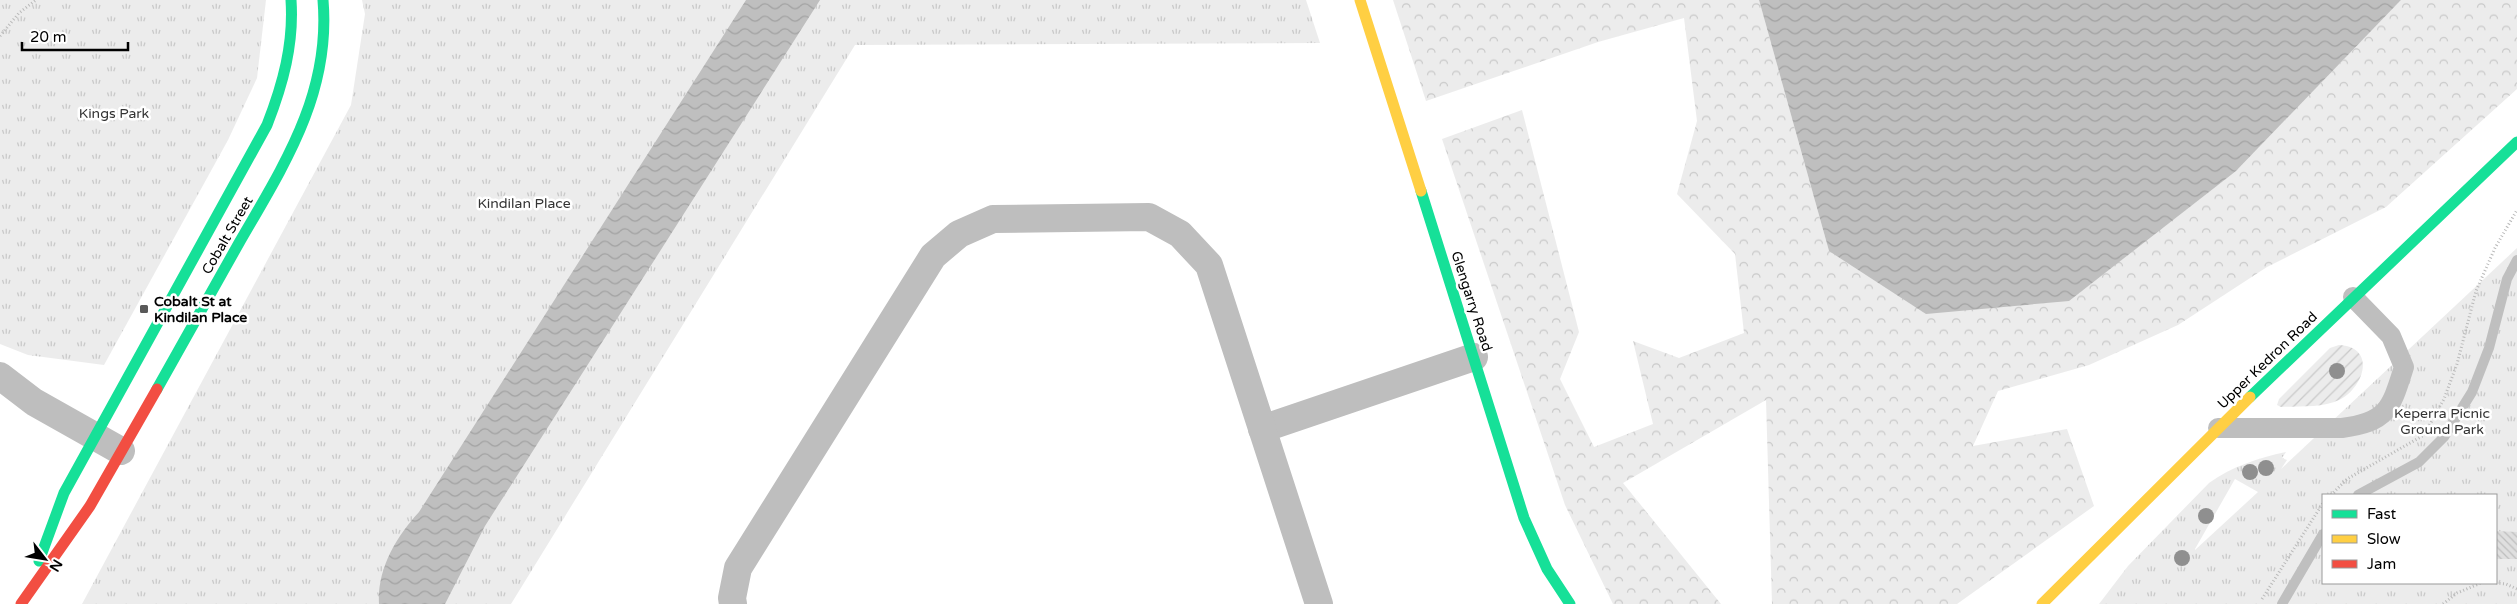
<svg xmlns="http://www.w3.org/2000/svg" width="2517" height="604" font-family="'Varela Round',sans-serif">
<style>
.grass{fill:url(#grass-tufts);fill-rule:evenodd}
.forest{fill:url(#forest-crowns)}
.garden{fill:url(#garden-furrows)}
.water{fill:url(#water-waves)}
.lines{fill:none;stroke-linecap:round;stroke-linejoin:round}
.stream{stroke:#bfbfbf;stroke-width:10}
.building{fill:url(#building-back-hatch)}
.path{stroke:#b9b9b9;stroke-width:3;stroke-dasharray:1 2.5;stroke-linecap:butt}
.lane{stroke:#bebebe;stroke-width:20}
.street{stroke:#bebebe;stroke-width:28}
.fast{stroke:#16e098;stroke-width:11}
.slow{stroke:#ffcf43;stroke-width:11}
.jam{stroke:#f24e42;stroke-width:11}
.tree{fill:#8f8f8f}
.poi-dot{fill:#595959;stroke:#fff;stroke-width:2}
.labels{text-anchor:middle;stroke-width:5;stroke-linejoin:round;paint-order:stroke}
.park-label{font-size:14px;fill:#333;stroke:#fff}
.street-label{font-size:14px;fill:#000;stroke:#fff}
.poi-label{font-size:14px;font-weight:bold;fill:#000;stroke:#fff;text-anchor:start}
</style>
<defs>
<pattern id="grass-tufts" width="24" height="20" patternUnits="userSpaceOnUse" patternTransform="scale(1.25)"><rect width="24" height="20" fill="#ececec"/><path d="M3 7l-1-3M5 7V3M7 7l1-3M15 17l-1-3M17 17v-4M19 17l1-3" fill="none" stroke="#c9c9c9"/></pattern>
<pattern id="forest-crowns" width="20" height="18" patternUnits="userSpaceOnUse" patternTransform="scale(1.25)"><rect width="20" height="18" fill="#ececec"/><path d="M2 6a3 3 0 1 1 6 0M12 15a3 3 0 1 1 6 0" fill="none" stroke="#c9c9c9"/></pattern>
<pattern id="garden-furrows" width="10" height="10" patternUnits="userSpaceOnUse" patternTransform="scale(1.25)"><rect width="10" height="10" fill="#ececec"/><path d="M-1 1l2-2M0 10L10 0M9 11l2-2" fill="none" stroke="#c9c9c9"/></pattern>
<pattern id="water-waves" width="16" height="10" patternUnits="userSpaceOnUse" patternTransform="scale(1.25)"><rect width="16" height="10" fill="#bfbfbf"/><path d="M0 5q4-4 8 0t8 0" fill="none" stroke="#a2a2a2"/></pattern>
<pattern id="building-back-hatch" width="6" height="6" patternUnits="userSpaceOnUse" patternTransform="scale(1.25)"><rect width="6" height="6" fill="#dfdfdf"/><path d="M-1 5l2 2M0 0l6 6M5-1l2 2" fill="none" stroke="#bebebe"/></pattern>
</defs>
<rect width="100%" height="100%" fill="#fff"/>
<g class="grass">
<path d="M 0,0 L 266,0 L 257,78 L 228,140 L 104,365 L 28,355 L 0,344 Z"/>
<path d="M 362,0 L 1306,0 L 1320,43 L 855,45 L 511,604 L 82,604 L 351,105 L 365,14 Z"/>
<path d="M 2517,248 L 2517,604 L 2099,604 L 2128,566 L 2209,483 C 2233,466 2258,458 2286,452 L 2282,458 L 2287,460 L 2281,469 ZM 2235,479 L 2258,492 L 2195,550 L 2195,549 ZM 2323,495 L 2496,495 L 2496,583 L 2323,583 Z"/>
</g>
<path class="forest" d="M 1393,0 L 1759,0 L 1829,251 L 2236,171 L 2401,0 L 2517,0 L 2517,89 L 2386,207 L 2267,267 L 2178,325 L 2089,365 L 1998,391 L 1973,446 L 2067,429 L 2094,506 L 1957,604 L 1772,604 L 1766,400 L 1623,483 L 1721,604 L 1613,604 L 1565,505 L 1442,139 L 1522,110 L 1579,332 L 1560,379 L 1594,447 L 1653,424 L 1633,341 L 1679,358 L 1744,333 L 1735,254 L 1677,194 L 1697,121 L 1684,18 L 1598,42 L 1426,101 Z"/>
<path class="garden" d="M 2339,345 C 2377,347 2364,388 2339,400 C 2323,408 2298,406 2281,407 L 2277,405 L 2279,399 L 2330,348 Z"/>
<g class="water">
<path d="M 746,0 L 820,0 L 485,526 L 445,604 L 379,604 C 377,569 396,537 419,512 Z"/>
<path d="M 1759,0 L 2401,0 L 2236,171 L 2069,301 L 1926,314 L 1829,251 Z"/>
</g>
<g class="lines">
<g class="stream">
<path d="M 2358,495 L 2419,462 L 2444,437 L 2472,392 L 2489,348 L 2507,279 L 2517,260"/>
<path d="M 2282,604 L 2323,534"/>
</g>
</g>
<path class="building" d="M 2496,531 L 2517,532 L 2517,559 L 2496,559 Z"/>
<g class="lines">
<g class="path">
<path d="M 0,36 L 19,13 L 36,0"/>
<path d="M 2331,495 L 2347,479 L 2424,435 L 2444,399 L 2457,364 L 2476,291 L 2495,248 L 2517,210"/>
<path d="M 2496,583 L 2506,584 L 2517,589"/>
<path d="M 2262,599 L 2323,503"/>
<path d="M 2443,604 L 2457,593 L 2481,583"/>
</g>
<path class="lane" d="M 2218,428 L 2342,428 C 2388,422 2391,408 2404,367 L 2391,336 L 2353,297"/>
<g class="street">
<path d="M 0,376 L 34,402 L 121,451"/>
<path d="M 1262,429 L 1474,357"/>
<path d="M 733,604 L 732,598 L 738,568 L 933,256 L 959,234 L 993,219 L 1149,217 L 1180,234 L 1209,265 L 1319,604"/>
</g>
<g class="fast">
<path d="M 1421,191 L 1524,518 L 1547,569 L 1570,604"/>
<path d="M 157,389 C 184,340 212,292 239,243 C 284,165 331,94 323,0"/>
<path d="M 2250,397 L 2517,142"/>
<path d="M 39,561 L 64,493 L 267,125 C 283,84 294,44 291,0"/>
</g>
<g class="slow">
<path d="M 1360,0 L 1421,191"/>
<path d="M 2042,604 L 2250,397"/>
</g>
<path class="jam" d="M 21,604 L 90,506 L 157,389"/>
</g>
<g class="tree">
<circle cx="2337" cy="371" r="8"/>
<circle cx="2266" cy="468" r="8"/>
<circle cx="2250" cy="472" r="8"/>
<circle cx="2206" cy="516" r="8"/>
<circle cx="2182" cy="558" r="8"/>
</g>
<rect class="poi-dot" x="139" y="304" width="10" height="10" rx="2.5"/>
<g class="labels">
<g class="park-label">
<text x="114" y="118">Kings Park</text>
<text x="524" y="208">Kindilan Place</text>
<text x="2442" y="418">Keperra Picnic<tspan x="2442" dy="16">Ground Park</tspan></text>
</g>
<g class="street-label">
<text transform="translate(227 235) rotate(-60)" y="5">Cobalt Street</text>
<text transform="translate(1472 301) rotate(72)" y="5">Glengarry Road</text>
<text transform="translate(2267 360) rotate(-44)" y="5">Upper Kedron Road</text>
</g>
<g class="poi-label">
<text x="154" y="306">Cobalt St at<tspan x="154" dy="16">Kindilan Place</tspan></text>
</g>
</g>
<rect x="2322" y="494" width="175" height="90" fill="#ffffff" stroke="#999999"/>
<rect x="2332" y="510" width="25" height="8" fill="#16e098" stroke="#999999"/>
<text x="2367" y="519" font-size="15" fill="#000000">Fast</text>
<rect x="2332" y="535" width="25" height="8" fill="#ffcf43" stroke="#999999"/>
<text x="2367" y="544" font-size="15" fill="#000000">Slow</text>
<rect x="2332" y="560" width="25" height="8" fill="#f24e42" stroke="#999999"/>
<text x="2367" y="569" font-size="15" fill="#000000">Jam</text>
<g transform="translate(45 559) rotate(121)" stroke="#ffffff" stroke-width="4" paint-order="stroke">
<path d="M0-4L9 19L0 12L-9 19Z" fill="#000000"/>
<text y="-8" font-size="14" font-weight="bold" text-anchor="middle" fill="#000000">N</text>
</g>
<path d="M22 42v8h106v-8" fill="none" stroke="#000000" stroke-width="2.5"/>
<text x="30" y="42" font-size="15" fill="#000000" stroke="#ffffff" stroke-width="4" paint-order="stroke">20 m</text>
</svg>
